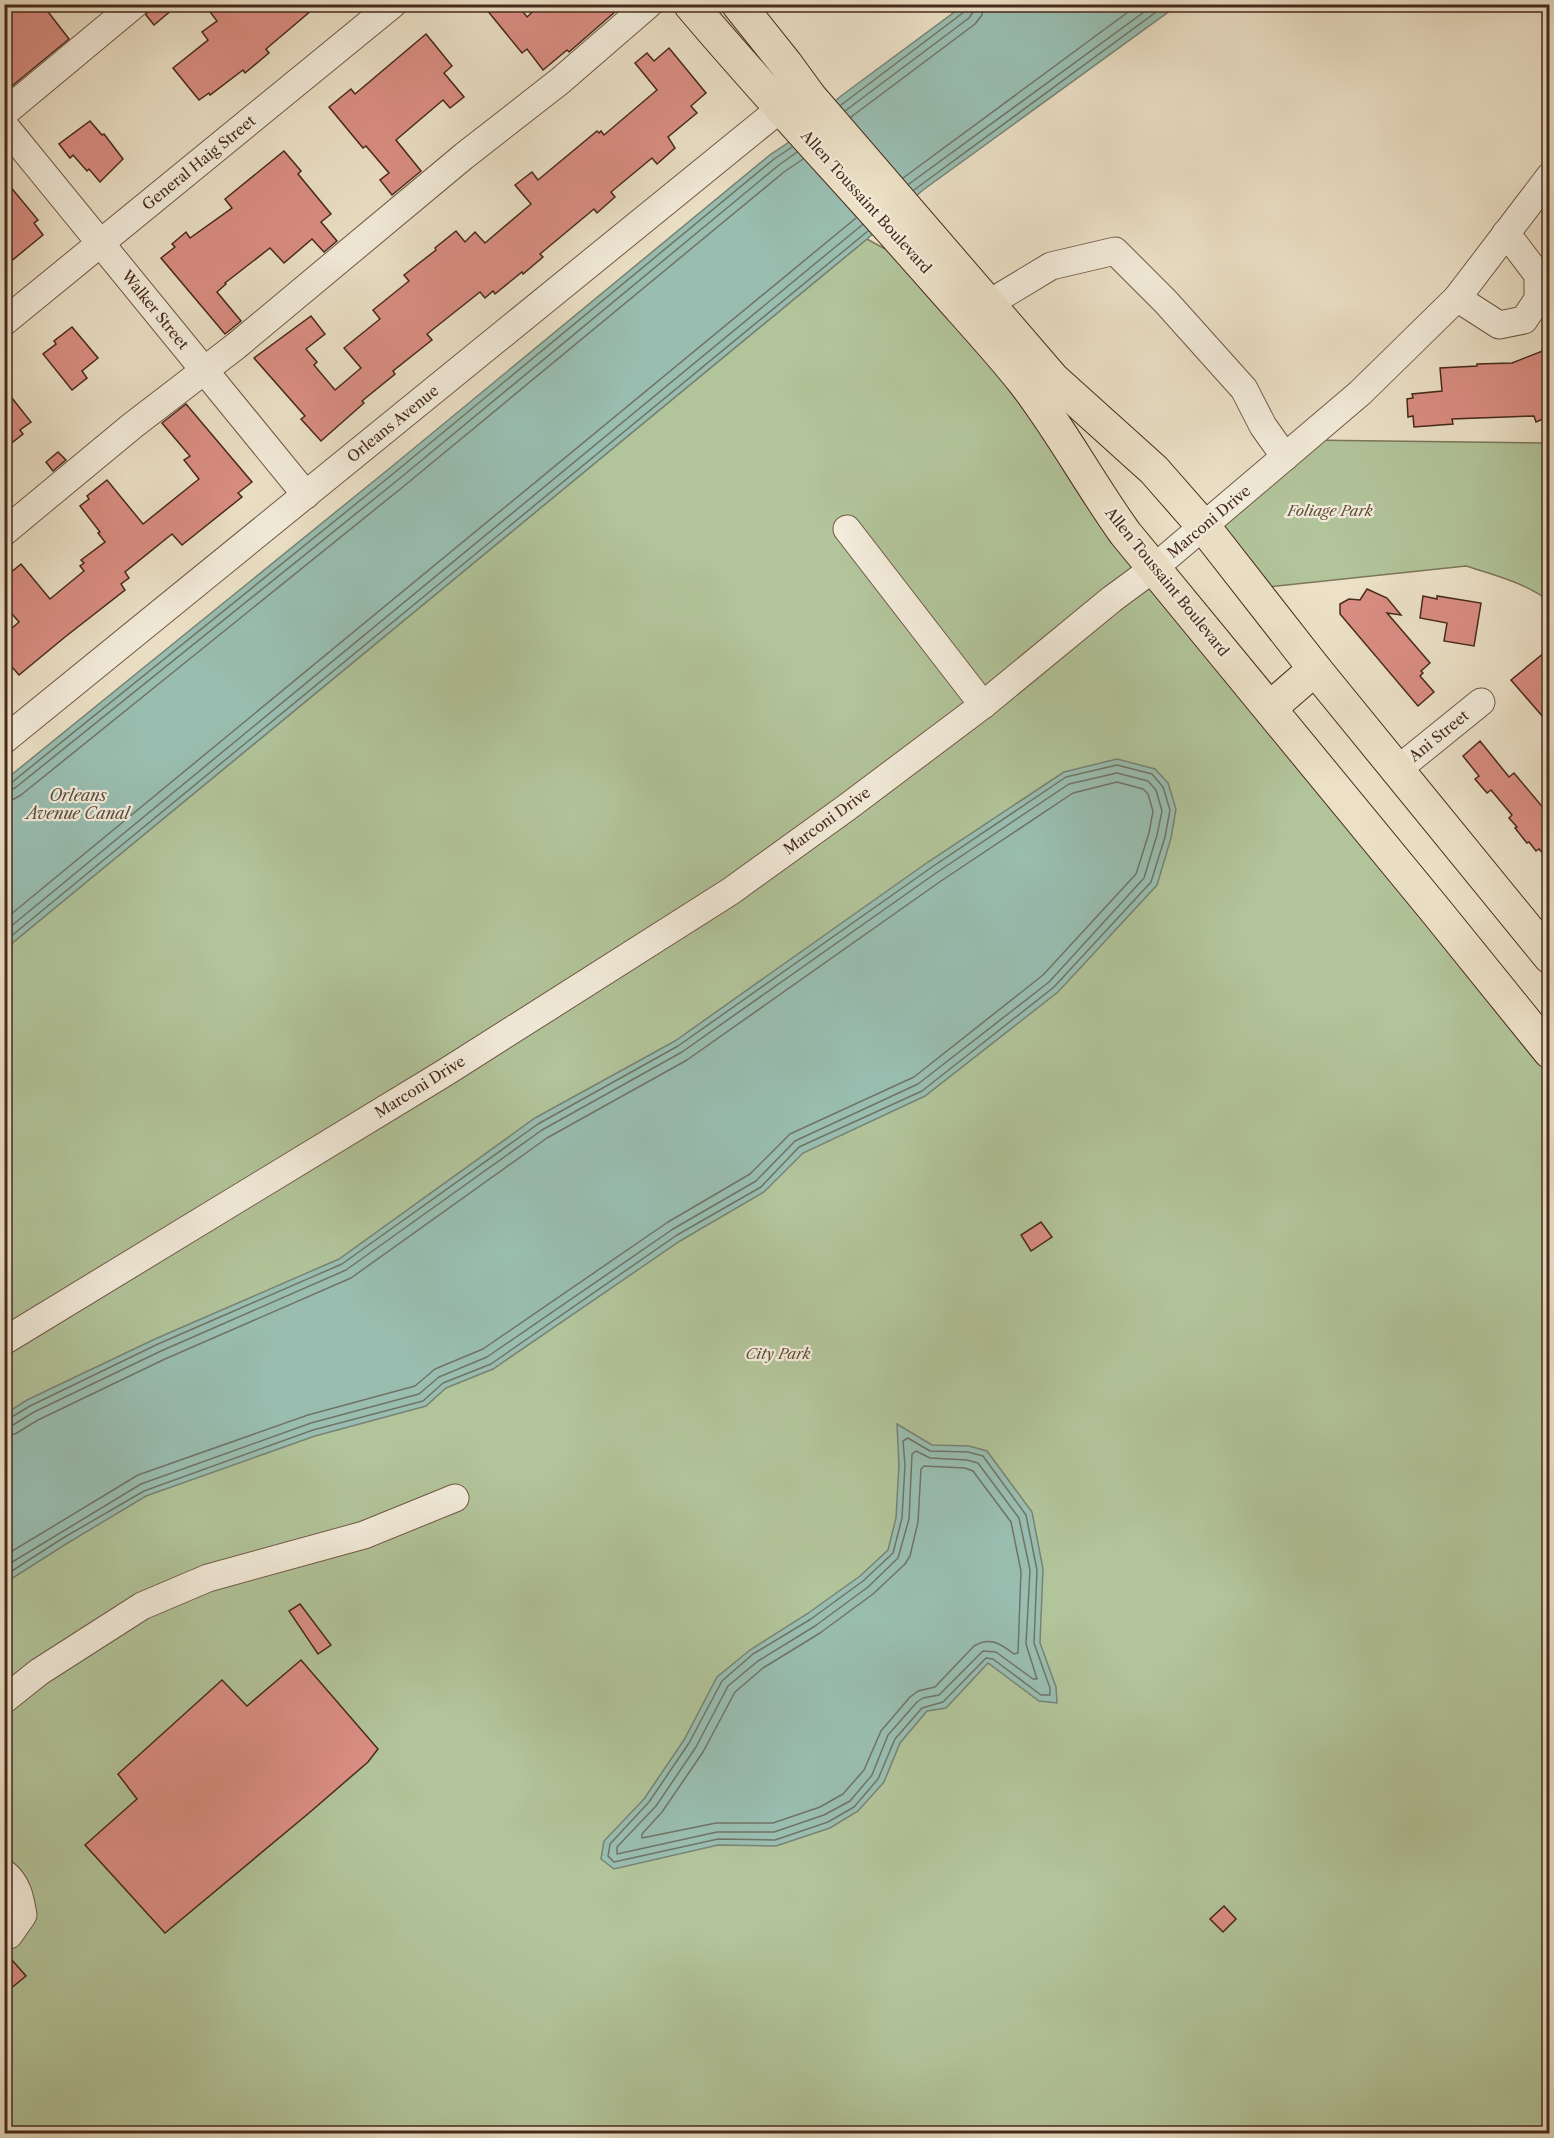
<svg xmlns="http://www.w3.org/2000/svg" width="1554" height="2138" font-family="'Libre Caslon Text',serif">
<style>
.green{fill:#b2c49a;stroke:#7c775b;stroke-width:1.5}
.water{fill:#99beb1;stroke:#788375;stroke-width:1.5}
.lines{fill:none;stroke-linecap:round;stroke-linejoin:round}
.shore{stroke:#707466;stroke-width:1.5}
.building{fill:#da8e83;stroke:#472a1c;stroke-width:1.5}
.minor-casing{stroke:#705847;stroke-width:29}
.major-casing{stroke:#472a1c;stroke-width:35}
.minor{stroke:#f3ecdb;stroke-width:27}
.major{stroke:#ece1c7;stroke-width:33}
.labels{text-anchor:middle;stroke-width:4.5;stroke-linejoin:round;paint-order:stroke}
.street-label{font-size:15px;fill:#472a1c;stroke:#f3ecdb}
.park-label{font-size:15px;font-style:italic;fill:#62503c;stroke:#f3ecdb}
.water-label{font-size:16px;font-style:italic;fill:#5c4f41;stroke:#f3ecdb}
</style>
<rect width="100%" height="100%" fill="#ece1c7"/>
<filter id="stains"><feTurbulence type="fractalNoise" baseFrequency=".00333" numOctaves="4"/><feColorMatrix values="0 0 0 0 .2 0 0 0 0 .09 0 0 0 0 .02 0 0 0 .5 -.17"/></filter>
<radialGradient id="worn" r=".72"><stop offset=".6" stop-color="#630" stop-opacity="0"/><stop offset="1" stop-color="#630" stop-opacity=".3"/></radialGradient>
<g class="green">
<path d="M 867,239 L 929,273 L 1549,1052 L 1549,2133 L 5,2134 L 5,949 Z"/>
<path d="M 1304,440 L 1549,443 L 1549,601 C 1525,583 1495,575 1466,566 L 1250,589 L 1204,527 Z"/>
</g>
<g class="water">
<path d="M 964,5 L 1178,5 L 923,190 L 867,239 L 5,949 L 5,780 L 390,468 L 771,154 L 785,145 L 841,96 Z"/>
<path d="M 1117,759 L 1155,769 L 1168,783 L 1176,809 L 1171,838 L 1157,885 L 1058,992 L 925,1096 L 803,1153 L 764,1192 L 680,1241 L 493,1369 L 446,1388 L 426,1406 L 315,1436 L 146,1496 L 66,1544 L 5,1583 L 5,1414 L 27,1400 L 155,1339 L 339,1259 L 535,1118 L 675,1041 L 928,862 L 1064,772 Z"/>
<path d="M 897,1424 L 932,1445 L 969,1446 L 987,1451 L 1032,1512 L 1043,1569 L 1040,1643 L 1056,1687 L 1057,1703 L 1039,1701 L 988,1663 L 946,1708 L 927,1711 L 900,1743 L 884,1782 L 858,1811 L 830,1828 L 776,1846 L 718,1845 L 614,1869 L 601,1859 L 604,1841 L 644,1799 L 684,1740 L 717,1677 L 750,1650 L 807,1614 L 860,1576 L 888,1550 L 896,1518 L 899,1465 Z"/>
</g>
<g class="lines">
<g class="shore">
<path d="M 841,105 L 964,12 L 967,4"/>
<path d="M 845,111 L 969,18 L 973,12 L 974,4"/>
<path d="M 851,117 L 975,24 L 982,15 L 983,4"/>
<path d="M 903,178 L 1139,4"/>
<path d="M 909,184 L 1155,4"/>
<path d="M 914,190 L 1167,4"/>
<path d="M 4,784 L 11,783 L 394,473 L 774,159 L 792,147"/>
<path d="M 4,792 L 15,788 L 399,479 L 779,165 L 797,152"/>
<path d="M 4,801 L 14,799 L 21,795 L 404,486 L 784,172 L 803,159"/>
<path d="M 4,920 L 856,218"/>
<path d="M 4,932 L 862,225"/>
<path d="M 4,942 L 868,231"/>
<path d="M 4,1419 L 10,1418 L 30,1406 L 158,1344 L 342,1264 L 538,1124 L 678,1046 L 932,867 L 1066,777 L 1117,765 L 1152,774 L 1163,787 L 1170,810 L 1165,837 L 1151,882 L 1054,987 L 922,1091 L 799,1147 L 761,1187 L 677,1235 L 491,1364 L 443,1383 L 423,1401 L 313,1430 L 144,1491 L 63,1538 L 4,1576"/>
<path d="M 4,1427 L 13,1425 L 34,1412 L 161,1351 L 346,1270 L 542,1130 L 682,1052 L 936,873 L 1069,784 L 1117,773 L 1148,781 L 1156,790 L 1162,811 L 1157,835 L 1144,878 L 1049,982 L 918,1084 L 795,1141 L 756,1181 L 673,1229 L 487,1357 L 439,1377 L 419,1394 L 311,1423 L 141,1484 L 4,1567"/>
<path d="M 4,1436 L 15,1434 L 38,1420 L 165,1359 L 351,1278 L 547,1138 L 687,1060 L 941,881 L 1073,793 L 1117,782 L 1143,789 L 1148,794 L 1153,811 L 1149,833 L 1136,874 L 1043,975 L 914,1077 L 790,1134 L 750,1174 L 668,1222 L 483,1349 L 435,1369 L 415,1386 L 308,1415 L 138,1475 L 4,1556"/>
<path d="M 908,1438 L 930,1451 L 968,1452 L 983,1456 L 1026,1515 L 1037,1570 L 1034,1643 L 1050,1688 L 1050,1695 L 1041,1695 L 993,1659 L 986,1658 L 943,1702 L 922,1708 L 895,1739 L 878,1779 L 854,1807 L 828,1822 L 775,1840 L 718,1839 L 614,1862 L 608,1856 L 610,1844 L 649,1802 L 689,1743 L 722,1681 L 753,1654 L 811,1619 L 863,1581 L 893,1553 L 902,1518 L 905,1465 L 903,1441 Z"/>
<path d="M 916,1451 L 930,1458 L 967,1460 L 978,1463 L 1019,1518 L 1030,1570 L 1026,1644 L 1037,1679 L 1033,1679 L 996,1652 L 983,1651 L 939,1695 L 923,1698 L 917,1702 L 888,1735 L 872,1775 L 850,1801 L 824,1815 L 774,1832 L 717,1832 L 617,1854 L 617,1847 L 656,1806 L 696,1747 L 728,1686 L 758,1661 L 815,1626 L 868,1587 L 898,1558 L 909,1519 L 912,1454 Z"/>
<path d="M 924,1466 L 965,1468 L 973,1471 L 1011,1522 L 1021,1571 L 1018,1653 L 1014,1654 C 1001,1644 990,1636 974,1646 L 935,1687 L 918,1691 L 910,1697 L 881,1731 L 864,1770 L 843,1794 L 820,1807 L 773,1823 L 716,1823 L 642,1838 L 642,1834 L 662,1812 L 703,1752 L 735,1692 L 763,1668 L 820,1633 L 873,1594 L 905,1564 L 910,1556 L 918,1522 L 921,1469 Z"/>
</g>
</g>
<g class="building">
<path d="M 4,4 L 42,4 L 69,39 L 12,86 L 4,78 Z"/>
<path d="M 150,4 L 179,4 L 154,25 L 146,15 Z"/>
<path d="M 204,4 L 319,4 L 266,49 L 269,53 L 245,73 L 243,70 L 210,95 L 209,93 L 199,100 L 173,68 L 208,40 L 202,32 L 217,21 Z"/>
<path d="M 482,4 L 517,4 L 527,17 L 541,4 L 624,4 L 569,52 L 567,50 L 543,70 L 527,49 L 522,53 Z"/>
<path d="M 426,34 L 452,66 L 444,73 L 464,97 L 450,108 L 443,100 L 396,140 L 421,171 L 392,195 L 380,180 L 389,173 L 366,146 L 363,148 L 329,107 L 351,89 L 355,94 Z"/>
<path d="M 669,48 L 706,93 L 691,106 L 697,113 L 668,137 L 675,148 L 657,164 L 652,158 L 611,192 L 615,197 L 597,213 L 594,209 L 540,254 L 543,257 L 523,274 L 522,272 L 495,294 L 493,291 L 485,298 L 480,292 L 427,334 L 432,340 L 393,371 L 395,374 L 362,401 L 364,403 L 321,441 L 301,419 L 305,416 L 254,358 L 311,316 L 325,334 L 306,349 L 317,362 L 314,365 L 335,390 L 361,368 L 344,348 L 380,319 L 373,310 L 409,281 L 404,275 L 436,250 L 435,248 L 456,231 L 465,242 L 475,232 L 485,243 L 531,204 L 515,185 L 532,172 L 538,180 L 597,131 L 599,133 L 601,131 L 604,135 L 657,90 L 635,63 L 647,53 L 654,61 Z"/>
<path d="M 90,121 L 102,135 L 104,134 L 123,159 L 100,182 L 89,169 L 87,171 L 73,155 L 70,158 L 59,144 Z"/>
<path d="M 284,151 L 301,171 L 298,174 L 331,214 L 321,222 L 337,241 L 324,252 L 312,239 L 284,263 L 270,248 L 225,283 L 226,284 L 217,292 L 241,321 L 225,334 L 161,258 L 175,247 L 172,244 L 186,232 L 190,238 L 232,208 L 225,199 Z"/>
<path d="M 4,179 L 38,220 L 34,223 L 43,235 L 4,267 Z"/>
<path d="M 72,327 L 98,358 L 82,371 L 87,378 L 72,390 L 43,354 L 56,344 L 54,341 Z"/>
<path d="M 1550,348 L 1550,416 L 1536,422 L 1534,416 L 1452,419 L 1453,424 L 1414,427 L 1413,416 L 1408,417 L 1407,399 L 1413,398 L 1412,394 L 1442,391 L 1440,368 L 1477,366 L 1477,364 L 1512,363 Z"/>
<path d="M 4,388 L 31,422 L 20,430 L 23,434 L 4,449 Z"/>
<path d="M 186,404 L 252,482 L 238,493 L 242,497 L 182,545 L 172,534 L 125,572 L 129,578 L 121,584 L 125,590 L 65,637 L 19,675 L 4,658 L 4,635 L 19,622 L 4,605 L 4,578 L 21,564 L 50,599 L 84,571 L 80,566 L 84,563 L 81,560 L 105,542 L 98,533 L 100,532 L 80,506 L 89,499 L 87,496 L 107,480 L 143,524 L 199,479 L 184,460 L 190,456 L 162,423 Z"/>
<path d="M 58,452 L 66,460 L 53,471 L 46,462 Z"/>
<path d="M 1367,589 L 1387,598 L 1401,615 L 1387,613 L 1430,663 L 1421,671 L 1423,673 L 1420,676 L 1434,692 L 1418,706 L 1340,614 L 1340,604 L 1349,599 L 1360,600 Z"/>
<path d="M 1423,596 L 1437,599 L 1437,596 L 1481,603 L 1474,646 L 1444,641 L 1447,623 L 1420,618 Z"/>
<path d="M 1550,648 L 1550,725 L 1511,680 Z"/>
<path d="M 1480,741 L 1509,777 L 1514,773 L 1550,816 L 1550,861 L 1539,849 L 1536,851 L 1529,842 L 1527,843 L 1515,828 L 1517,827 L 1509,818 L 1512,815 L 1491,790 L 1487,793 L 1475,779 L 1479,776 L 1463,756 Z"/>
<path d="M 1041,1222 L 1052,1237 L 1031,1251 L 1021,1235 Z"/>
<path d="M 300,1604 L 331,1645 L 318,1654 L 289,1611 Z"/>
<path d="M 301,1660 L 378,1749 L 368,1762 L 309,1813 L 165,1933 L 85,1845 L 137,1799 L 118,1774 L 222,1680 L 247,1706 Z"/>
<path d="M 1224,1906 L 1236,1919 L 1223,1932 L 1210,1919 Z"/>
<path d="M 4,1951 L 26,1976 L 4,1994 Z"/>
</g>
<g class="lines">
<g class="minor-casing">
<g id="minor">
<path d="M 4,113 L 135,4"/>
<path d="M 4,125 L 306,495"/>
<path d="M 1457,298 L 1499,325 L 1524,320 L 1538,299 L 1538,275 L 1506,233"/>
<path d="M 988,304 L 1051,266 L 1115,251 L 1166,302 L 1244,389 L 1263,426 L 1285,457"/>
<path d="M 4,322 L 393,4"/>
<path d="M 847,529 L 983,705"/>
<path d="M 4,532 L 132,426 L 236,346 L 464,156 L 560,81 L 649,4"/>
<path d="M 4,740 L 781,108"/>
<path d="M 1397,770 L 1481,702"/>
<path d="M 4,1341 L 446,1072 L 731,891 L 846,808 L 983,705 L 1112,599 L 1154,568 L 1360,393 L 1457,298 L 1550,176"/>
<path d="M 4,1700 L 39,1672 L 142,1606 L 208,1578 L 364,1535 L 455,1498"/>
<path d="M 4,1873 C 18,1884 20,1898 23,1915 L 9,1935"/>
</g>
</g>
<g class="major-casing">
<g id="major">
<path d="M 690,4 C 770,99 856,189 938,283 C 967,316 997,348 1024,382 C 1061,430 1090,484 1125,533 L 1436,911 L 1550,1052"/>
<path d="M 738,4 L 786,64 L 810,97 L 1053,379 L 1154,470 L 1204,527 L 1315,669 L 1550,957"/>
<path d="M 1270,708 L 1315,669"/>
</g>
</g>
<use href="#minor" class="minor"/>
<use href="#major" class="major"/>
</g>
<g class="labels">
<g class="street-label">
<text transform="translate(199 163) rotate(-39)" y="5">General Haig Street</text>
<text transform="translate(866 202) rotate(48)" y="5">Allen Toussaint Boulevard</text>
<text transform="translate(155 310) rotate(51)" y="5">Walker Street</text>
<text transform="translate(393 424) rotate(-39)" y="5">Orleans Avenue</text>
<text transform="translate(1209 522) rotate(-40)" y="5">Marconi Drive</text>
<text transform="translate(1167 582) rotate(51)" y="5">Allen Toussaint Boulevard</text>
<text transform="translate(1439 736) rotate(-39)" y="5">Ani Street</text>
<text transform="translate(827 821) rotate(-36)" y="5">Marconi Drive</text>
<text transform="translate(420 1087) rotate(-32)" y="5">Marconi Drive</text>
</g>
<g class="park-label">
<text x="1330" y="516">Foliage Park</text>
<text x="778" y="1359">City Park</text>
</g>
<g class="water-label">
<text x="78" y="801">Orleans<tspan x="78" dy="18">Avenue Canal</tspan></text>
</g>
</g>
<rect width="1554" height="2138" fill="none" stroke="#ece1c7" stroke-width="24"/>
<rect x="6" y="6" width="1542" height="2126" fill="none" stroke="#472a1c" stroke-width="3"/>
<rect x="12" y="12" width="1530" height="2114" fill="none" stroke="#472a1c" stroke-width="1.5"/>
<rect width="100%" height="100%" filter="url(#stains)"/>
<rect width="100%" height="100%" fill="url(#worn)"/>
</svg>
